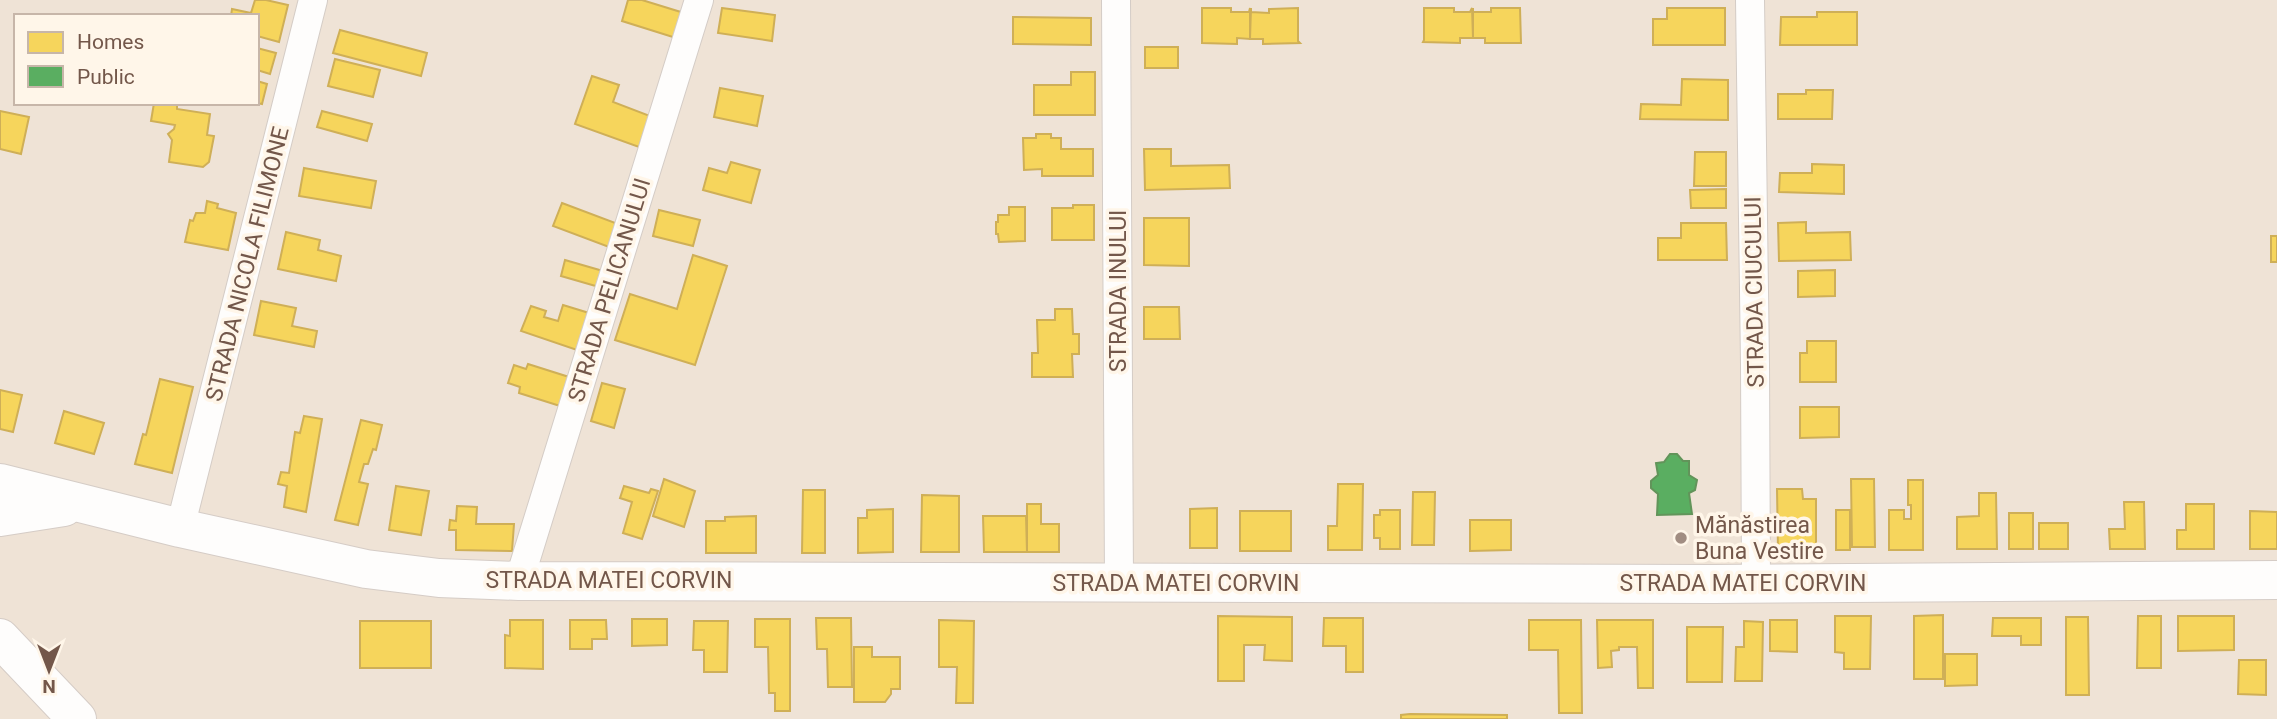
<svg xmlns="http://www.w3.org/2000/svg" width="2277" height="719" font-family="Roboto,sans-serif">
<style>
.residential{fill:#efe3d6;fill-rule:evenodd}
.homes{fill:#f6d55c;stroke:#cfaf57;stroke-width:2}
.public{fill:#5aae61;stroke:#62945a;stroke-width:2}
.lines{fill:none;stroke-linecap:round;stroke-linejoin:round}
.street-casing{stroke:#d4ccc6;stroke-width:30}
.secondary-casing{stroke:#d5ccc6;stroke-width:40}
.street{stroke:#fefdfc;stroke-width:28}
.secondary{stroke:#fefdfc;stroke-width:38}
.poi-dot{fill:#a18d82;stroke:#fff6e9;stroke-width:2.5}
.labels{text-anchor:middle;stroke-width:7;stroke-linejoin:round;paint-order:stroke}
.street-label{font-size:23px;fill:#73574a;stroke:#fff6e9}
.poi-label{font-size:23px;fill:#73574a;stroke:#fff6e9;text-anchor:start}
</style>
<rect width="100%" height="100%" fill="#f6f0e9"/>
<path class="residential" d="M 0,0 L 2277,0 L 2277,719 L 0,719 ZM 16,16 L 257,16 L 257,103 L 16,103 Z"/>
<g class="homes">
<path d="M 255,0 L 266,0 L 288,5 L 279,42 L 257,36 L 257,16 L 231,16 L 232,9 L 251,13 Z"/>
<path d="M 628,0 L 642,0 L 684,13 L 676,38 L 622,21 Z"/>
<path d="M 722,8 L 775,15 L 772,41 L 718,33 Z"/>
<path d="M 1202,8 L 1231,8 L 1231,12 L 1249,12 L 1250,8 L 1250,39 L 1237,38 L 1237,44 L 1202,43 Z"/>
<path d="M 1251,8 L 1251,12 L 1269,13 L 1269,9 L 1298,8 L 1298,41 L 1300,43 L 1263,44 L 1263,39 L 1250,39 Z"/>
<path d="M 1424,8 L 1454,8 L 1454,12 L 1470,12 L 1472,8 L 1473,38 L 1460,38 L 1460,43 L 1423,42 L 1424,40 Z"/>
<path d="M 1473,8 L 1473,12 L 1491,12 L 1491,8 L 1520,8 L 1521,43 L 1485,43 L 1485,38 L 1473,38 Z"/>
<path d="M 1667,8 L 1725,8 L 1725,45 L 1653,45 L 1653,19 L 1667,19 Z"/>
<path d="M 1817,12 L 1857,12 L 1857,45 L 1780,45 L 1781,17 L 1817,17 Z"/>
<path d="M 1013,17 L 1091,18 L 1091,45 L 1013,44 Z"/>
<path d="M 340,30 L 427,53 L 421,76 L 333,53 Z"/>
<rect x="1145" y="47" width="33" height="21"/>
<path d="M 257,48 L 276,53 L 270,74 L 257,70 Z"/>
<path d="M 335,59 L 380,70 L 373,97 L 328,86 Z"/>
<path d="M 1071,72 L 1095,72 L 1095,115 L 1034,115 L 1034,85 L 1071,85 Z"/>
<path d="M 592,76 L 619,85 L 613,102 L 650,116 L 639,147 L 575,124 Z"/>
<path d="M 1682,79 L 1728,80 L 1728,120 L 1640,119 L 1641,104 L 1681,105 Z"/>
<path d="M 257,81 L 267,84 L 262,104 L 257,103 Z"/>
<path d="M 720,88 L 763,96 L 757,126 L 714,117 Z"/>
<path d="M 1806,90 L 1833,90 L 1832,119 L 1778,119 L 1778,94 L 1806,94 Z"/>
<path d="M 154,103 L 177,104 L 177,109 L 210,114 L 207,135 L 214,136 L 209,162 L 203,167 L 169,162 L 172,140 L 168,134 L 174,129 L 175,125 L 151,121 Z"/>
<path d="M 0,111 L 29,117 L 21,154 L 0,149 Z"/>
<path d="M 322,111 L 372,124 L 367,141 L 317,127 Z"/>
<path d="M 1036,134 L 1051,134 L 1051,138 L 1061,138 L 1061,149 L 1093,149 L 1093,176 L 1042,176 L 1042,169 L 1024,170 L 1023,138 L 1036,138 Z"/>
<path d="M 1144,149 L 1171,149 L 1171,166 L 1229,165 L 1230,188 L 1145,190 Z"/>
<path d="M 1695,152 L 1726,152 L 1726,186 L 1694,186 Z"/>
<path d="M 731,162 L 760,170 L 751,203 L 703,190 L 709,168 L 727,173 Z"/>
<path d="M 1812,164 L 1844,165 L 1844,194 L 1779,192 L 1780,173 L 1812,173 Z"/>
<path d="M 304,168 L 376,181 L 371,208 L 299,196 Z"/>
<path d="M 1726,189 L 1726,208 L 1691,208 L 1690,190 Z"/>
<path d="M 207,201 L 218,204 L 217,208 L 236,213 L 228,250 L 185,242 L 190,220 L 193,221 L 196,213 L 205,213 Z"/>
<path d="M 562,203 L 618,224 L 609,247 L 553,226 Z"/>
<path d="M 1073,205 L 1094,205 L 1094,240 L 1052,240 L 1052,208 L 1073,208 Z"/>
<path d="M 1009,207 L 1025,207 L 1025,241 L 999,242 L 998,234 L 996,234 L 996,222 L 998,222 L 998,215 L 1009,215 Z"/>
<path d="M 659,210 L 700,220 L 693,246 L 653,236 Z"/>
<path d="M 1144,218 L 1189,218 L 1189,266 L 1144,265 Z"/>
<path d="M 1806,222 L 1806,233 L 1850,232 L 1851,260 L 1779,261 L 1778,223 Z"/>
<path d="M 1681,223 L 1726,223 L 1727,260 L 1658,260 L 1658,238 L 1681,238 Z"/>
<path d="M 286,232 L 320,240 L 318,250 L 341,256 L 336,281 L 278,269 Z"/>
<rect x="2271" y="236" width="6" height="26"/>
<path d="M 693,255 L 727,266 L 695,365 L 615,340 L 630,294 L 677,309 Z"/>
<path d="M 565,260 L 603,271 L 599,287 L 561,276 Z"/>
<path d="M 1835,270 L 1835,296 L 1798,297 L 1798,271 Z"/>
<path d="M 261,301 L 296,308 L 292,326 L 317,331 L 314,347 L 254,335 Z"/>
<path d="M 563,305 L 589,313 L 577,350 L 521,331 L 531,306 L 546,311 L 544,317 L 558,321 Z"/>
<path d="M 1144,307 L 1179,307 L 1180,339 L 1144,339 Z"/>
<path d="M 1055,309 L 1072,309 L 1073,334 L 1079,334 L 1079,354 L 1072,354 L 1073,377 L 1032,377 L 1032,353 L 1038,353 L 1037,320 L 1055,320 Z"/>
<path d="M 1807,341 L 1836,341 L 1836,382 L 1800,382 L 1800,353 L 1807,353 Z"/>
<path d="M 528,364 L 569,377 L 560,406 L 519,393 L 520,387 L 508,383 L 514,365 L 526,369 Z"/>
<path d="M 160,379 L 193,387 L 172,473 L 135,464 L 143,434 L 146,435 Z"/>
<path d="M 602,383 L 625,389 L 614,428 L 591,421 Z"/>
<path d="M 0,390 L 22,395 L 13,432 L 0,429 Z"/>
<path d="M 1800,407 L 1839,407 L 1839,437 L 1800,438 Z"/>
<path d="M 64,411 L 104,423 L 94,454 L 55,443 Z"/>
<path d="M 304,416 L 322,419 L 306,512 L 284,507 L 287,486 L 278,484 L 281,472 L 289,473 L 295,432 L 300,433 Z"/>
<path d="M 361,420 L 382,425 L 376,450 L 373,449 L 368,464 L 364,464 L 359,482 L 368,484 L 358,525 L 335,520 Z"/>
<path d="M 664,479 L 695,491 L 684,527 L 653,516 Z"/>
<path d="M 1851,479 L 1874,479 L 1875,547 L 1852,547 Z"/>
<path d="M 1908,480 L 1923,480 L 1923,550 L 1889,550 L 1889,510 L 1904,510 L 1904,519 L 1911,519 L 1911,505 L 1908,505 Z"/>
<path d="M 1338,484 L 1363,484 L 1362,550 L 1328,550 L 1328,526 L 1337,526 Z"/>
<path d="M 396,486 L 429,491 L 421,535 L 389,530 Z"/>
<path d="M 624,486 L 649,493 L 651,489 L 658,491 L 642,539 L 623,533 L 632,502 L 620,498 Z"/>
<path d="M 1777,489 L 1802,489 L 1803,499 L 1816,499 L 1816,550 L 1778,550 Z"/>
<path d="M 803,490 L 825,490 L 825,553 L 802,553 Z"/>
<path d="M 1413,492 L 1435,492 L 1434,545 L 1412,545 Z"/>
<path d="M 1979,493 L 1996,493 L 1997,549 L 1957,549 L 1957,517 L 1979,516 Z"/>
<path d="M 922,495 L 959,496 L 959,552 L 921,552 Z"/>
<path d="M 2124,502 L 2144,502 L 2145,549 L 2110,549 L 2109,529 L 2125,529 Z"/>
<path d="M 1027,504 L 1041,504 L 1041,524 L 1059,524 L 1059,552 L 1027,552 Z"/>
<path d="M 2186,504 L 2214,504 L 2214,549 L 2177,549 L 2177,530 L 2186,530 Z"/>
<path d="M 457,506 L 477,507 L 476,524 L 514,524 L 512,551 L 456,550 L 456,530 L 449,530 L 450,520 L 456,521 Z"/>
<path d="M 1217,508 L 1217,548 L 1190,548 L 1190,509 Z"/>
<path d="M 893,509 L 893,552 L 858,553 L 858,518 L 867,518 L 867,510 Z"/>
<path d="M 1380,510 L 1400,510 L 1400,549 L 1380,549 L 1380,538 L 1374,538 L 1374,515 L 1380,515 Z"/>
<rect x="1836" y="510" width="14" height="40"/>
<rect x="1240" y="511" width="51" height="40"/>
<path d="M 2250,511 L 2277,512 L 2277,549 L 2250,549 Z"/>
<rect x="2009" y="513" width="24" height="36"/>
<path d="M 756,516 L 756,553 L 706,553 L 706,521 L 725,521 L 725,517 Z"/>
<path d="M 983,516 L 1026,516 L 1027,552 L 984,552 Z"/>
<path d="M 1470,520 L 1511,520 L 1511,550 L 1470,551 Z"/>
<rect x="2039" y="523" width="29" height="26"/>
<path d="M 1943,615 L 1943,679 L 1914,679 L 1914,616 Z"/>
<path d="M 1218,616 L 1292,617 L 1292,661 L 1264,660 L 1265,645 L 1244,645 L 1244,681 L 1218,681 Z"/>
<path d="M 1835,616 L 1871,616 L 1870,669 L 1844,669 L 1844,653 L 1835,652 Z"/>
<path d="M 2138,616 L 2161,616 L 2161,668 L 2137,668 Z"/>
<path d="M 2178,616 L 2234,616 L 2234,650 L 2178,651 Z"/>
<path d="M 2066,617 L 2088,617 L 2089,695 L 2066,695 Z"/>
<path d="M 816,618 L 851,618 L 852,687 L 828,687 L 827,649 L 817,649 Z"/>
<path d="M 1324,618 L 1363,618 L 1363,672 L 1346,672 L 1346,646 L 1323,646 Z"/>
<path d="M 1993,618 L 2041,618 L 2041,645 L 2021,645 L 2021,636 L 1992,636 Z"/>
<path d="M 632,619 L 667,619 L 667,645 L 632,646 Z"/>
<path d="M 755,619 L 790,619 L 790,711 L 775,711 L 775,693 L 769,693 L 768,647 L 755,647 Z"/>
<path d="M 510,620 L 543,620 L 543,669 L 505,668 L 505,635 L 510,636 Z"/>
<path d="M 570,620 L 606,620 L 607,639 L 592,639 L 592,649 L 570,649 Z"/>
<path d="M 939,620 L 974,621 L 973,703 L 956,703 L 957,667 L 939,667 Z"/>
<path d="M 1529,620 L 1581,620 L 1582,713 L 1559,713 L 1558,650 L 1529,650 Z"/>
<path d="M 1597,620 L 1653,620 L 1653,688 L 1638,688 L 1637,647 L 1619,647 L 1619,650 L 1611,651 L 1612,667 L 1598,668 Z"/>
<path d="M 1770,620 L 1797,620 L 1797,652 L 1770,651 Z"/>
<rect x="360" y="621" width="71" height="47"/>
<path d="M 694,621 L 728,621 L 727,672 L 704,672 L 704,650 L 693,650 Z"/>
<path d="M 1744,621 L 1763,622 L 1762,681 L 1735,681 L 1736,647 L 1744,647 Z"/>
<path d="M 1687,627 L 1723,627 L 1722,682 L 1687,682 Z"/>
<path d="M 854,647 L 872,647 L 872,657 L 900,657 L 900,689 L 891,689 L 891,694 L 885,702 L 854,702 Z"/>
<path d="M 1945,654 L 1977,654 L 1977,685 L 1945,686 Z"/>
<path d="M 2239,660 L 2266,660 L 2266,695 L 2238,694 Z"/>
<path d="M 1410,714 L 1507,715 L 1507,719 L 1401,719 L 1401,715 Z"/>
</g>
<path class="public" d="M 1670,454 L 1677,454 L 1683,461 L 1689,461 L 1689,475 L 1697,480 L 1695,490 L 1689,493 L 1692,514 L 1657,515 L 1658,494 L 1651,488 L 1651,481 L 1658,475 L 1656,463 L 1664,462 Z"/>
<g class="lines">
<g class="street-casing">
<g id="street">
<path d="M 1116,0 L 1119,582"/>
<path d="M 1750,0 L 1755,364 L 1756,583"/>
<path d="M 180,528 L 313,0"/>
<path d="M 519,581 L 699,0"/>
</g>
</g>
<g class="secondary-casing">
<g id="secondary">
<path d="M 0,483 L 180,528 L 366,569 L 439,578 L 519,581 L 1713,584 L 2277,580"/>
<path d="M 0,517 L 64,507"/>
<path d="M 0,638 L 77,719"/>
</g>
</g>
<use href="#street" class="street"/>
<use href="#secondary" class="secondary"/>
</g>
<circle class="poi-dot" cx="1681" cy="538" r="7"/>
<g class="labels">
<g class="street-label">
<text transform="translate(247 264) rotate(-76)" y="8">STRADA NICOLA FILIMONE</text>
<text transform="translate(609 290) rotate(-73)" y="8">STRADA PELICANULUI</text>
<text transform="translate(1118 291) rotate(-90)" y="8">STRADA INULUI</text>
<text transform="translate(1754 292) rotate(-91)" y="8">STRADA CIUCULUI</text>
<text x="609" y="588">STRADA MATEI CORVIN</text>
<text x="1176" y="591">STRADA MATEI CORVIN</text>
<text x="1743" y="591">STRADA MATEI CORVIN</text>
</g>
<g class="poi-label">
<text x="1695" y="533">Mănăstirea<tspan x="1695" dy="26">Buna Vestire</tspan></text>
</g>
</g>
<rect x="14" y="14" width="245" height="91" fill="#fff6e9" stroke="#c7b6a9" stroke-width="2"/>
<rect x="28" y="32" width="35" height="21" fill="#f6d55c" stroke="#c7b6a9" stroke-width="2"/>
<text x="77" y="49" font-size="21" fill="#73574a">Homes</text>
<rect x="28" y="66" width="35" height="21" fill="#5aae61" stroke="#c7b6a9" stroke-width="2"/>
<text x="77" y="84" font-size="21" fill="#73574a">Public</text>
<g transform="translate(49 670) rotate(180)" stroke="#fff6e9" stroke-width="5" paint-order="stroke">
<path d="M0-5L12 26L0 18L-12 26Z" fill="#73574a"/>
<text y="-10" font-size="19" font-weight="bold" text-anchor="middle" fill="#73574a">N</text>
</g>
</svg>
